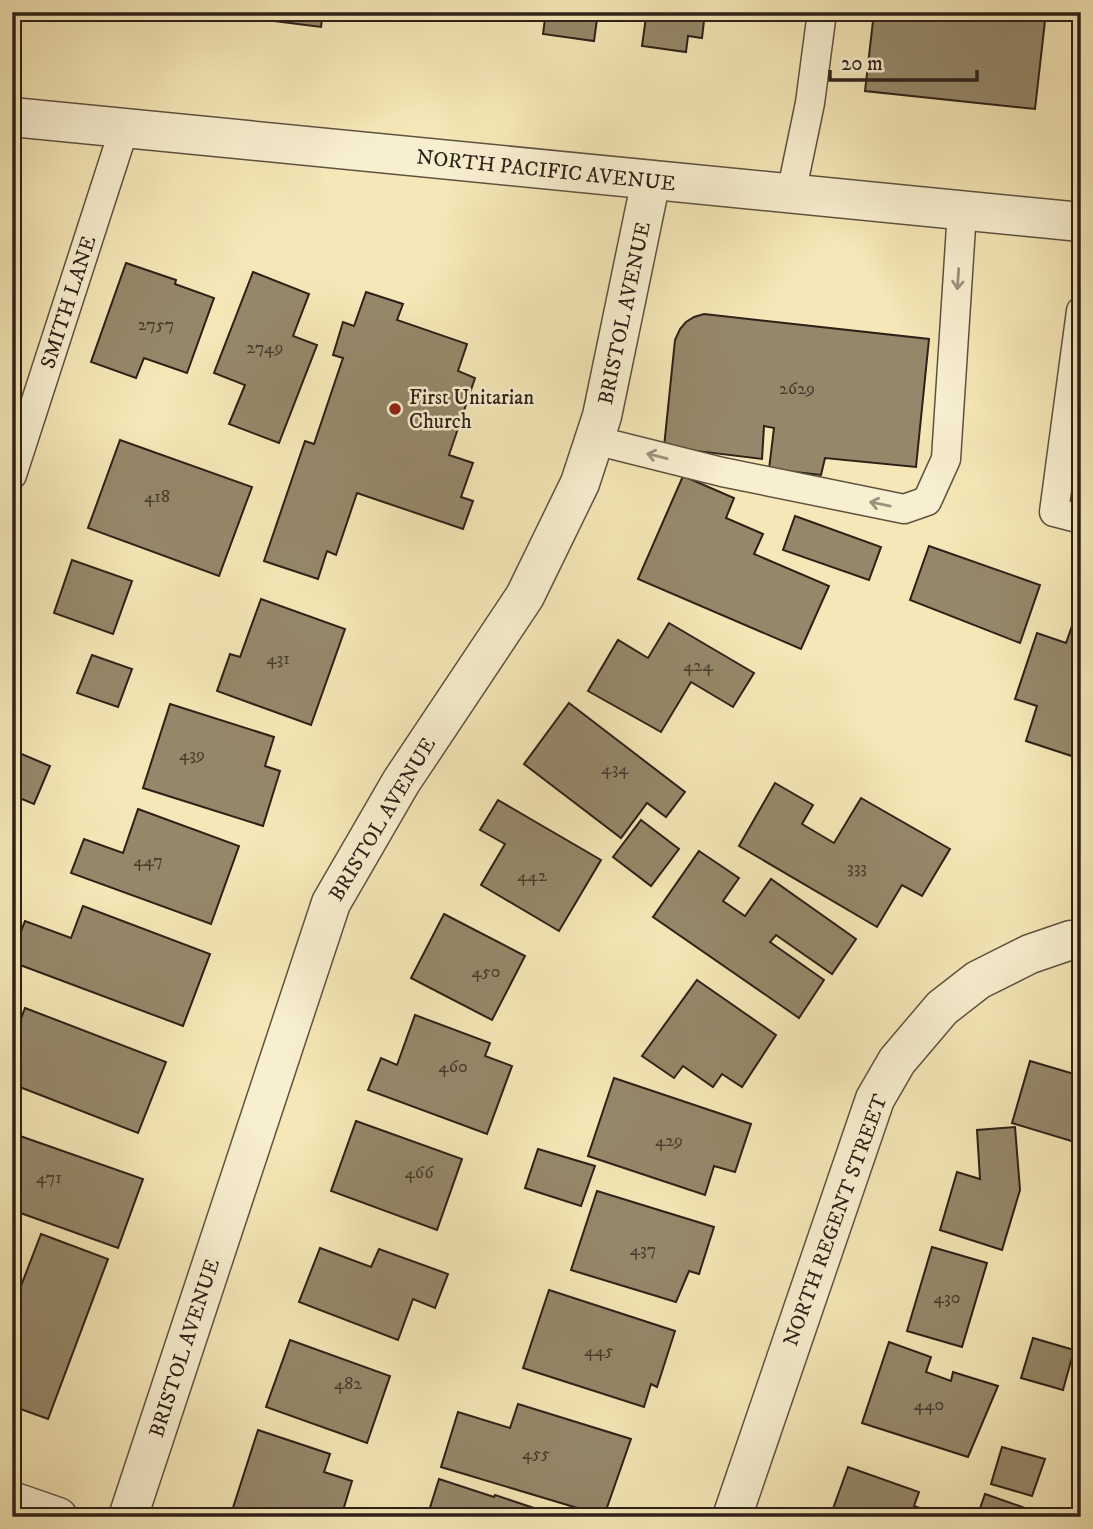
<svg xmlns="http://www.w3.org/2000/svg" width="1093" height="1529" font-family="'IM FELL DW Pica',serif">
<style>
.building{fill:#95886a;stroke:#2d2117;stroke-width:2}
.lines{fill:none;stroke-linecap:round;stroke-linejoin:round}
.service-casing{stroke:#5f523f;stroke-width:31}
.minor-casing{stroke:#5f523f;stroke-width:41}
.tertiary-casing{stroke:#5f523f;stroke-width:41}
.service{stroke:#f8efd0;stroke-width:28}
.minor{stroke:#f8efd0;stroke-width:38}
.tertiary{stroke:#f8efd0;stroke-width:38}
.oneway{stroke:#9d927d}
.poi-dot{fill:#8f2418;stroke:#f8efd0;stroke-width:2.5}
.labels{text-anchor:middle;stroke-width:5;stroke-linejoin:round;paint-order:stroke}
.number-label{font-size:18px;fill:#473b2c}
.street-label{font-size:21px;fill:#2d2117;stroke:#f8efd0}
.poi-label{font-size:21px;fill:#2d2117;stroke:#f8efd0;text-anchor:start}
</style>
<rect width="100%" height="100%" fill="#f5e7b7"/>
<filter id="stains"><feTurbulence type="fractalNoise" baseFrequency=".00286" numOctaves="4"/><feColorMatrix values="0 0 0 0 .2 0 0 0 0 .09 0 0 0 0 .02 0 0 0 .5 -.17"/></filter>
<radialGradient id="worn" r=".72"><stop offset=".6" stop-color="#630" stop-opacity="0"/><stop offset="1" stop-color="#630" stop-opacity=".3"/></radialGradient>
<g class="building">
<path d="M 203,12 L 323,12 L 321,27 Z"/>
<path d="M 355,12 L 409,12 L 407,21 L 355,16 Z"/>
<path d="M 528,12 L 598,12 L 594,41 L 543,34 L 545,19 L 527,18 Z"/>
<path d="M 639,12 L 705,12 L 702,38 L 688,36 L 686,52 L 642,46 L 646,17 L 638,15 Z"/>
<path d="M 874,12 L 1046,12 L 1035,109 L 865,91 Z"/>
<path d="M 126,263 L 176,280 L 175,284 L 214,298 L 187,373 L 144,358 L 136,378 L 91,362 Z"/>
<path d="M 253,272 L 309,294 L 293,336 L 317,345 L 279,443 L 229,424 L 245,385 L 214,373 Z"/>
<path d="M 366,292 L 403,304 L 397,320 L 467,344 L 458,371 L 475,378 L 449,455 L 473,463 L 461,497 L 473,501 L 463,529 L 357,493 L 336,555 L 327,551 L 318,579 L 264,561 L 305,441 L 314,444 L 343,358 L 333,355 L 343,322 L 354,326 Z"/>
<path d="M 704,314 L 929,339 L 916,467 L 825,458 L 821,475 L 769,469 L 774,428 L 764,426 L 762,459 L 664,447 L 675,340 L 680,329 L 686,322 L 694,317 Z"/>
<path d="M 120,440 L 252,487 L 219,576 L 88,528 Z"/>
<path d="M 683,476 L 734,498 L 726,518 L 763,534 L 754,554 L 829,586 L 801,649 L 638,579 Z"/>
<path d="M 795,516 L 881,547 L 869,580 L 783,550 Z"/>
<path d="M 929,546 L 1040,585 L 1020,643 L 910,600 Z"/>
<path d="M 72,560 L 132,581 L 113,634 L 54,613 Z"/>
<path d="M 261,599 L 345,629 L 311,725 L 217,691 L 230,654 L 240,657 Z"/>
<path d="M 669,623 L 754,673 L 733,707 L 691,682 L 661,732 L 588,691 L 618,640 L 648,658 Z"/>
<path d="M 1072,626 L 1081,629 L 1081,759 L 1026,741 L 1037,706 L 1015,699 L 1037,633 L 1066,643 Z"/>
<path d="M 92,655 L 132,669 L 118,707 L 77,693 Z"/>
<path d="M 569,703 L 685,792 L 666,817 L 647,803 L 621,838 L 524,764 Z"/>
<path d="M 170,704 L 274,737 L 265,766 L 280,771 L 263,826 L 143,788 Z"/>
<path d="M 12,750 L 50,766 L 34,804 L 12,795 Z"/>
<path d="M 775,783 L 813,805 L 802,824 L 834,843 L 861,798 L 950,849 L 922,896 L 902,885 L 877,927 L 739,846 Z"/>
<path d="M 498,800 L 601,860 L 559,931 L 481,885 L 505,844 L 480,830 Z"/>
<path d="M 138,809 L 239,846 L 211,924 L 71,873 L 84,839 L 123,853 Z"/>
<path d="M 641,820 L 679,849 L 651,886 L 613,857 Z"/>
<path d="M 699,851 L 739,878 L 723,901 L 745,916 L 771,879 L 856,939 L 832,974 L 776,935 L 770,942 L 824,980 L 799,1018 L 653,917 Z"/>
<path d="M 83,906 L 210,954 L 183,1026 L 12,962 L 12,955 L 25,921 L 71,938 Z"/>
<path d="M 444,914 L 525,956 L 492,1020 L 411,978 Z"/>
<path d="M 697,980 L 776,1035 L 742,1087 L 722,1074 L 713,1087 L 683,1066 L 674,1078 L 642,1056 Z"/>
<path d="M 25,1008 L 166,1062 L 138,1133 L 12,1084 L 12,1042 Z"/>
<path d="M 415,1015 L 490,1043 L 485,1056 L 512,1066 L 487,1134 L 368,1090 L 381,1058 L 397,1065 Z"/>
<path d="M 1030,1061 L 1081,1076 L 1081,1144 L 1012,1123 Z"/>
<path d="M 614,1078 L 751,1124 L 735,1172 L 714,1166 L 705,1195 L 588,1156 Z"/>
<path d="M 356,1121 L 462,1159 L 437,1230 L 331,1191 Z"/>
<path d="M 1015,1127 L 1020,1190 L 1002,1250 L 940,1230 L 957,1172 L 980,1179 L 977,1130 Z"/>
<path d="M 20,1136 L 143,1179 L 118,1248 L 12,1210 L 12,1154 Z"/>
<path d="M 538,1149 L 595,1166 L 581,1206 L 525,1188 Z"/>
<path d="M 597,1191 L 714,1227 L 699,1274 L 689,1271 L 676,1302 L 571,1270 Z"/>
<path d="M 41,1234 L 108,1259 L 48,1419 L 15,1407 L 12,1413 L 12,1289 L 19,1291 Z"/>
<path d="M 932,1247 L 987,1263 L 962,1347 L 907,1331 Z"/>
<path d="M 320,1248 L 371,1267 L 379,1249 L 448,1274 L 435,1308 L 413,1299 L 398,1340 L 299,1302 Z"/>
<path d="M 549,1290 L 675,1331 L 657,1387 L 651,1384 L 644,1407 L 523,1368 Z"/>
<path d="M 1033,1338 L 1074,1350 L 1063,1390 L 1021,1378 Z"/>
<path d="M 290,1340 L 390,1376 L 367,1443 L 266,1407 Z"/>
<path d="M 889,1342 L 931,1357 L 926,1372 L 951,1381 L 953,1372 L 998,1386 L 968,1457 L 862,1423 Z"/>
<path d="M 518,1404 L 631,1439 L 604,1516 L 441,1467 L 458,1412 L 510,1428 Z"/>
<path d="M 258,1430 L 330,1454 L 324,1472 L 352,1481 L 341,1517 L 230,1517 Z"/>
<path d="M 1002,1447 L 1045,1459 L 1032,1496 L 991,1484 Z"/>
<path d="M 848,1467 L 919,1492 L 914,1506 L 945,1517 L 830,1517 Z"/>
<path d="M 439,1479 L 494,1497 L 495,1495 L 561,1517 L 427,1517 Z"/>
<path d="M 985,1494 L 1028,1509 L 1025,1517 L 977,1517 Z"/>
</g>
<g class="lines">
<g class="service-casing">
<g id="service">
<path d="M 791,194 L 810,103 L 822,12"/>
<path d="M 1081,311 L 1054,512 L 1081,519"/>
<path d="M 594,440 L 722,472 L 904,509 L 927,501 L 946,459 L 962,211"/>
<path d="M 12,475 L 124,129"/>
</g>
</g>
<g class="minor-casing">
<g id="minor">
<path d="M 12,1501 L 58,1517"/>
<path d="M 128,1517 L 331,903 L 401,782 L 525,596 L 580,483 L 602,416 L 651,180"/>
<path d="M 732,1517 L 875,1099 L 897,1061 L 942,1008 L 978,980 L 1030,954 L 1071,940 L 1081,940"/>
</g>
</g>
<g class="tertiary-casing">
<path id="tertiary" d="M 12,117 L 1081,222"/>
</g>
<use href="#service" class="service"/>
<use href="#minor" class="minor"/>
<use href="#tertiary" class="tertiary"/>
</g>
<defs><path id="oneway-shaft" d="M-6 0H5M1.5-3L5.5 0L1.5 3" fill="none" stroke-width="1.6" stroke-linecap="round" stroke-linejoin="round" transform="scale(1.75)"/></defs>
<g class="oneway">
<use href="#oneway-shaft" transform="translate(958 279) rotate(94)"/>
<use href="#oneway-shaft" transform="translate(657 456) rotate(-166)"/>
<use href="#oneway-shaft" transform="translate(880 504) rotate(-168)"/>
</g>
<circle class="poi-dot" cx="395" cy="409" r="7"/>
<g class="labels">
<g class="number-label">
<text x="156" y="330">2757</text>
<text x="265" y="353">2749</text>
<text x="797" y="394">2629</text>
<text x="157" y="502">418</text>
<text x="278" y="664">431</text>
<text x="698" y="671">424</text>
<text x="192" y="760">439</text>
<text x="615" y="774">434</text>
<text x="148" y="866">447</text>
<text x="857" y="873">333</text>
<text x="532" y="881">442</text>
<text x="486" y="977">450</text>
<text x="453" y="1072">460</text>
<text x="669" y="1146">429</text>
<text x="419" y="1178">466</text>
<text x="49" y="1183">471</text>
<text x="643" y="1255">437</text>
<text x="947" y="1303">430</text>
<text x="599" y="1356">445</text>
<text x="348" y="1389">482</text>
<text x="929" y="1410">440</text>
<text x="536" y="1459">455</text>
</g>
<g class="street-label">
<text transform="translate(546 170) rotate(6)" y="7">NORTH PACIFIC AVENUE</text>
<text transform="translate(68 302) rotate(-72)" y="7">SMITH LANE</text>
<text transform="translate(624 313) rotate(-78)" y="7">BRISTOL AVENUE</text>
<text transform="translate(382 819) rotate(-59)" y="7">BRISTOL AVENUE</text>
<text transform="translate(835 1220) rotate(-70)" y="7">NORTH REGENT STREET</text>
<text transform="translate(184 1348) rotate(-72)" y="7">BRISTOL AVENUE</text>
</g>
<g class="poi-label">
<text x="409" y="404">First Unitarian<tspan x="409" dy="24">Church</tspan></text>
</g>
</g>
<rect width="1093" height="1529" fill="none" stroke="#f5e7b7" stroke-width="42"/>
<rect x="14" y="14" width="1065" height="1501" fill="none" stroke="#2d2117" stroke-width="3.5"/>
<rect x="21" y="21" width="1051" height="1487" fill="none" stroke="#2d2117" stroke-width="2"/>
<path d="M830 70v10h147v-10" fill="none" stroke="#2d2117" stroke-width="3.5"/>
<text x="841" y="70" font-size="21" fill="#2d2117" stroke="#f8efd0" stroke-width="5" paint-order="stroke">20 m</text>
<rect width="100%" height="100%" filter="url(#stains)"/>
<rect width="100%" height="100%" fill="url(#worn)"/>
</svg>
